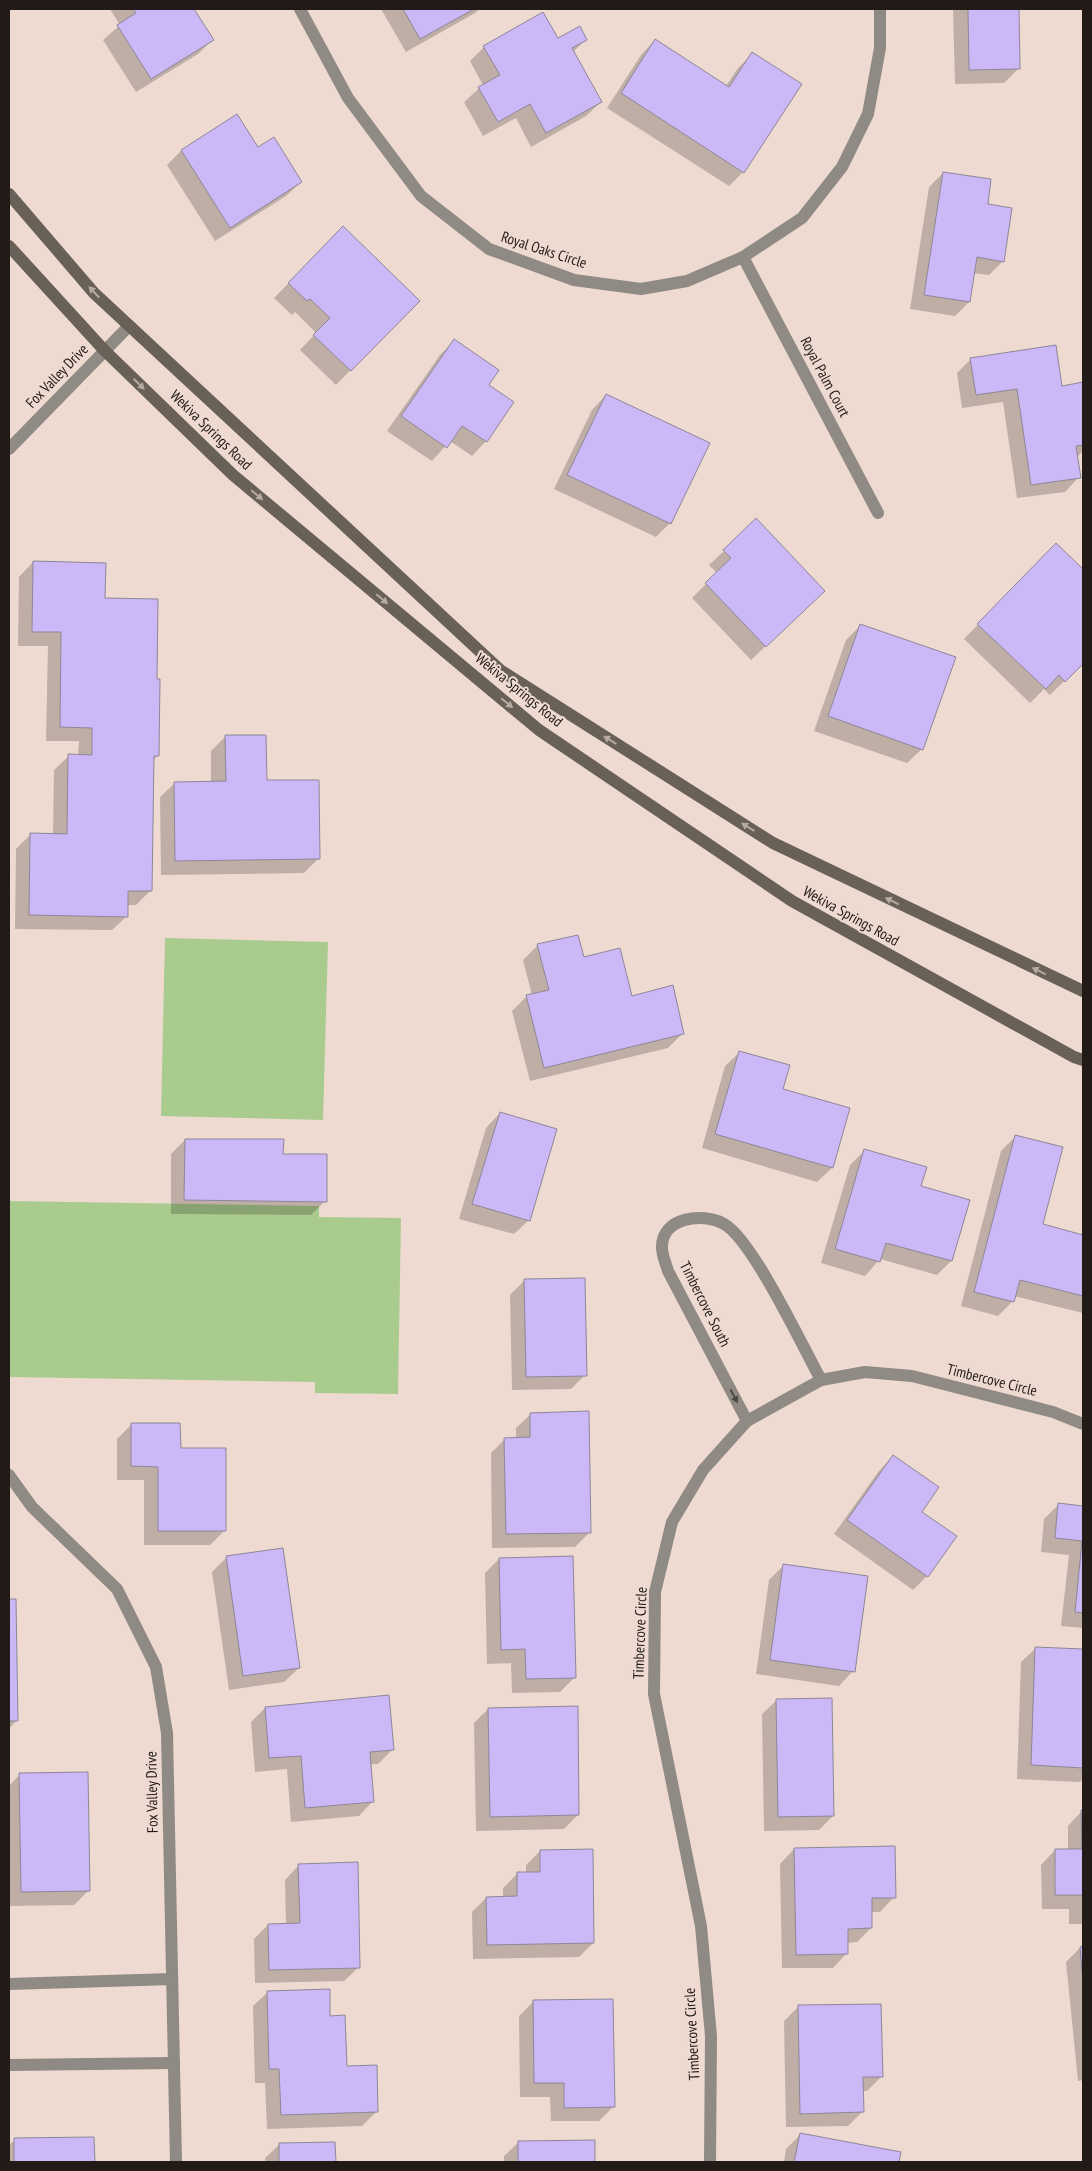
<svg xmlns="http://www.w3.org/2000/svg" width="1092" height="2171" font-family="'PT Sans Narrow',sans-serif">
<style>
.green{fill:#aacb8e}
.shadow{fill:#0003}
.building{fill:#ccb8f6;stroke:#8c8798}
.lines{fill:none;stroke-linecap:round;stroke-linejoin:round}
.minor{stroke:#8f8a83;stroke-width:12}
.secondary{stroke:#696158;stroke-width:12}
.oneway{fill:#b9aaa0}
.oneway2{fill:#4d4742}
.labels{text-anchor:middle;stroke-width:4;stroke-linejoin:round;paint-order:stroke}
.street-label{font-size:15px;fill:#211a16;stroke:#eedad0}
</style>
<rect width="100%" height="100%" fill="#eedad0"/>
<g class="green">
<path d="M 165,938 L 328,942 L 323,1120 L 161,1116 Z"/>
<path d="M 9,1201 L 319,1206 L 319,1217 L 401,1218 L 398,1394 L 315,1393 L 315,1382 L 9,1377 Z"/>
</g>
<g class="shadow">
<path d="M 110,9 L 192,9 L 212,40 L 198,54 L 136,92 L 103,40 L 120,25 Z"/>
<path d="M 381,9 L 480,9 L 475,13 L 406,52 Z"/>
<path d="M 953,9 L 1018,9 L 1019,68 L 1004,83 L 955,84 Z"/>
<path d="M 586,39 L 573,52 L 601,102 L 586,116 L 531,147 L 516,118 L 483,136 L 464,102 L 483,85 L 470,61 L 484,47 Z"/>
<path d="M 655,40 L 726,86 L 738,68 L 752,54 L 743,172 L 729,186 L 607,108 L 641,55 Z"/>
<path d="M 237,116 L 258,149 L 301,182 L 286,196 L 215,241 L 167,165 L 181,151 Z"/>
<path d="M 943,173 L 986,205 L 1003,261 L 989,275 L 973,273 L 969,302 L 955,316 L 910,309 L 929,187 Z"/>
<path d="M 343,228 L 418,301 L 336,385 L 300,350 L 316,333 L 295,312 L 292,315 L 274,298 Z"/>
<path d="M 454,341 L 488,386 L 512,403 L 486,441 L 472,456 L 450,441 L 432,461 L 387,431 L 440,355 Z"/>
<path d="M 971,359 L 1061,387 L 1083,384 L 1083,451 L 1077,457 L 1079,477 L 1065,492 L 1017,498 L 1003,402 L 962,408 L 957,373 Z"/>
<path d="M 606,395 L 670,523 L 656,537 L 554,489 L 592,410 Z"/>
<path d="M 1056,545 L 1083,571 L 1083,662 L 1050,695 L 1044,689 L 1030,703 L 964,639 Z"/>
<path d="M 724,551 L 809,605 L 751,660 L 692,598 L 717,573 L 709,565 Z"/>
<path d="M 33,562 L 104,600 L 155,680 L 158,755 L 153,761 L 151,890 L 136,905 L 127,905 L 127,916 L 112,930 L 15,929 L 16,849 L 30,835 L 53,835 L 54,770 L 69,756 L 78,756 L 79,741 L 46,741 L 48,646 L 18,646 L 19,577 Z"/>
<path d="M 861,625 L 922,749 L 907,763 L 814,731 L 846,640 Z"/>
<path d="M 225,737 L 265,781 L 318,859 L 304,873 L 161,875 L 160,797 L 175,783 L 211,783 L 211,751 Z"/>
<path d="M 538,945 L 583,959 L 631,997 L 683,1033 L 668,1048 L 530,1081 L 512,1011 L 527,996 L 532,995 L 523,960 Z"/>
<path d="M 740,1052 L 781,1090 L 848,1109 L 832,1168 L 817,1182 L 702,1148 L 725,1066 Z"/>
<path d="M 500,1113 L 529,1220 L 514,1234 L 459,1219 L 486,1128 Z"/>
<path d="M 1015,1137 L 1041,1225 L 1083,1236 L 1083,1313 L 1014,1296 L 1013,1301 L 998,1316 L 961,1306 L 1001,1151 Z"/>
<path d="M 185,1140 L 325,1201 L 311,1215 L 171,1214 L 171,1154 Z"/>
<path d="M 865,1150 L 920,1187 L 969,1201 L 951,1261 L 937,1275 L 880,1259 L 865,1276 L 821,1263 L 850,1165 Z"/>
<path d="M 524,1281 L 585,1375 L 571,1389 L 512,1390 L 510,1295 Z"/>
<path d="M 531,1414 L 590,1532 L 575,1547 L 492,1548 L 491,1453 L 505,1439 L 516,1439 L 516,1428 Z"/>
<path d="M 132,1424 L 180,1449 L 224,1531 L 210,1545 L 144,1545 L 144,1480 L 117,1480 L 117,1439 Z"/>
<path d="M 893,1456 L 920,1512 L 927,1576 L 913,1590 L 834,1534 L 879,1471 Z"/>
<path d="M 1059,1504 L 1083,1507 L 1083,1628 L 1061,1626 L 1069,1555 L 1041,1552 L 1044,1519 Z"/>
<path d="M 227,1557 L 299,1668 L 284,1682 L 229,1690 L 212,1572 Z"/>
<path d="M 499,1559 L 575,1677 L 560,1692 L 512,1693 L 511,1663 L 487,1664 L 485,1573 Z"/>
<path d="M 784,1565 L 853,1671 L 839,1686 L 756,1674 L 769,1580 Z"/>
<path d="M 9,1600 L 15,1600 L 17,1720 L 9,1729 Z"/>
<path d="M 1036,1648 L 1083,1650 L 1083,1779 L 1080,1782 L 1017,1779 L 1021,1662 Z"/>
<path d="M 777,1700 L 833,1816 L 819,1830 L 764,1831 L 762,1714 Z"/>
<path d="M 265,1708 L 393,1749 L 378,1764 L 370,1764 L 373,1801 L 359,1816 L 291,1822 L 287,1769 L 255,1772 L 251,1722 Z"/>
<path d="M 488,1709 L 578,1815 L 564,1829 L 476,1831 L 474,1723 Z"/>
<path d="M 20,1774 L 89,1890 L 74,1905 L 9,1906 L 9,1786 Z"/>
<path d="M 1082,1811 L 1083,1924 L 1069,1924 L 1069,1909 L 1042,1909 L 1041,1865 L 1055,1850 L 1068,1850 L 1068,1826 Z"/>
<path d="M 794,1849 L 894,1897 L 880,1912 L 871,1912 L 871,1928 L 857,1942 L 847,1943 L 847,1953 L 833,1968 L 782,1968 L 780,1864 Z"/>
<path d="M 540,1851 L 593,1943 L 579,1957 L 473,1959 L 472,1912 L 486,1898 L 503,1898 L 503,1888 L 517,1874 L 526,1873 L 526,1865 Z"/>
<path d="M 299,1865 L 359,1967 L 344,1981 L 255,1983 L 254,1939 L 268,1925 L 286,1925 L 285,1880 Z"/>
<path d="M 1083,1947 L 1083,2080 L 1078,2081 L 1066,1962 L 1080,1948 Z"/>
<path d="M 268,1992 L 329,2017 L 346,2067 L 377,2111 L 362,2126 L 267,2129 L 265,2083 L 255,2083 L 253,2006 Z"/>
<path d="M 533,2002 L 614,2106 L 599,2121 L 551,2121 L 550,2097 L 520,2097 L 519,2016 Z"/>
<path d="M 798,2007 L 882,2076 L 867,2091 L 862,2091 L 862,2112 L 848,2126 L 786,2127 L 784,2021 Z"/>
<path d="M 801,2134 L 900,2153 L 898,2162 L 784,2162 L 786,2149 Z"/>
<path d="M 93,2138 L 93,2162 L 9,2162 L 9,2145 L 15,2140 Z"/>
<path d="M 519,2142 L 594,2142 L 594,2162 L 504,2162 L 504,2156 Z"/>
<path d="M 334,2143 L 335,2162 L 265,2162 L 265,2158 L 280,2144 Z"/>
</g>
<g class="building">
<path d="M 133,9 L 194,9 L 214,40 L 151,79 L 117,25 L 136,13 Z"/>
<path d="M 403,9 L 474,9 L 420,39 Z"/>
<path d="M 968,9 L 1019,9 L 1020,69 L 969,70 Z"/>
<path d="M 543,12 L 558,38 L 580,26 L 587,40 L 572,48 L 602,102 L 546,133 L 530,104 L 498,122 L 478,87 L 500,75 L 483,46 Z"/>
<path d="M 655,39 L 729,87 L 752,52 L 802,84 L 744,173 L 621,93 Z"/>
<path d="M 237,114 L 258,147 L 274,137 L 302,182 L 230,228 L 181,150 Z"/>
<path d="M 943,172 L 991,179 L 988,204 L 1012,208 L 1004,262 L 977,257 L 970,302 L 924,295 Z"/>
<path d="M 343,226 L 420,301 L 351,371 L 313,335 L 330,318 L 310,299 L 307,301 L 288,283 Z"/>
<path d="M 454,339 L 499,370 L 489,385 L 514,402 L 487,442 L 462,426 L 447,448 L 401,416 Z"/>
<path d="M 1056,345 L 1062,386 L 1083,382 L 1083,445 L 1076,446 L 1081,478 L 1031,485 L 1017,389 L 976,395 L 970,358 Z"/>
<path d="M 606,394 L 710,443 L 671,524 L 567,475 Z"/>
<path d="M 756,518 L 825,591 L 766,647 L 705,583 L 731,558 L 723,550 Z"/>
<path d="M 1056,543 L 1083,569 L 1083,664 L 1065,682 L 1059,675 L 1046,689 L 977,624 Z"/>
<path d="M 33,561 L 106,563 L 105,598 L 158,599 L 157,679 L 160,679 L 159,756 L 154,756 L 152,891 L 128,891 L 128,917 L 29,915 L 30,833 L 67,834 L 68,754 L 92,755 L 92,728 L 60,727 L 61,632 L 32,632 Z"/>
<path d="M 860,624 L 956,657 L 923,750 L 828,716 Z"/>
<path d="M 225,735 L 266,735 L 267,780 L 319,780 L 320,859 L 175,861 L 174,782 L 226,781 Z"/>
<path d="M 578,935 L 584,957 L 620,948 L 632,996 L 673,985 L 684,1034 L 544,1068 L 526,995 L 549,990 L 537,944 Z"/>
<path d="M 739,1051 L 790,1065 L 783,1089 L 850,1108 L 833,1168 L 715,1134 Z"/>
<path d="M 500,1112 L 557,1129 L 530,1221 L 472,1204 Z"/>
<path d="M 1015,1135 L 1063,1147 L 1043,1224 L 1083,1235 L 1083,1296 L 1020,1280 L 1014,1302 L 974,1292 Z"/>
<path d="M 185,1139 L 284,1139 L 283,1154 L 327,1154 L 327,1202 L 184,1200 Z"/>
<path d="M 864,1149 L 927,1167 L 921,1186 L 970,1200 L 952,1261 L 886,1243 L 880,1262 L 835,1249 Z"/>
<path d="M 585,1278 L 587,1376 L 526,1377 L 524,1279 Z"/>
<path d="M 589,1411 L 591,1533 L 506,1534 L 504,1438 L 530,1437 L 530,1413 Z"/>
<path d="M 131,1423 L 180,1423 L 181,1448 L 226,1448 L 226,1531 L 158,1531 L 158,1467 L 131,1466 Z"/>
<path d="M 893,1455 L 939,1487 L 922,1512 L 957,1536 L 928,1577 L 847,1520 Z"/>
<path d="M 1058,1503 L 1083,1506 L 1083,1613 L 1075,1612 L 1082,1541 L 1055,1538 Z"/>
<path d="M 283,1548 L 300,1668 L 243,1676 L 226,1556 Z"/>
<path d="M 573,1556 L 576,1678 L 526,1679 L 525,1649 L 501,1650 L 499,1558 Z"/>
<path d="M 783,1564 L 868,1576 L 855,1672 L 770,1660 Z"/>
<path d="M 9,1599 L 16,1599 L 18,1721 L 9,1721 Z"/>
<path d="M 1035,1647 L 1083,1649 L 1083,1768 L 1031,1765 Z"/>
<path d="M 389,1695 L 394,1750 L 370,1752 L 374,1802 L 305,1808 L 301,1756 L 269,1758 L 265,1707 Z"/>
<path d="M 832,1698 L 834,1816 L 778,1817 L 776,1699 Z"/>
<path d="M 578,1706 L 579,1815 L 490,1817 L 488,1708 Z"/>
<path d="M 88,1772 L 90,1891 L 21,1892 L 19,1773 Z"/>
<path d="M 1081,1810 L 1083,1810 L 1083,1910 L 1083,1895 L 1055,1895 L 1055,1849 L 1082,1849 Z"/>
<path d="M 895,1846 L 896,1898 L 872,1898 L 872,1928 L 848,1929 L 848,1954 L 796,1955 L 794,1848 Z"/>
<path d="M 593,1849 L 594,1943 L 487,1945 L 486,1897 L 517,1896 L 517,1872 L 540,1872 L 540,1850 Z"/>
<path d="M 358,1862 L 360,1968 L 269,1970 L 268,1924 L 300,1923 L 298,1864 Z"/>
<path d="M 1083,1946 L 1083,1982 L 1080,1947 Z"/>
<path d="M 330,1989 L 330,2016 L 345,2015 L 347,2066 L 377,2065 L 378,2112 L 281,2115 L 279,2069 L 269,2069 L 267,1991 Z"/>
<path d="M 613,1999 L 615,2107 L 564,2108 L 564,2083 L 534,2083 L 533,2000 Z"/>
<path d="M 881,2004 L 883,2077 L 863,2077 L 864,2112 L 800,2114 L 798,2005 Z"/>
<path d="M 800,2133 L 901,2152 L 899,2162 L 794,2162 Z"/>
<path d="M 94,2137 L 95,2162 L 14,2162 L 14,2138 Z"/>
<path d="M 595,2140 L 595,2162 L 518,2162 L 518,2141 Z"/>
<path d="M 335,2142 L 336,2162 L 279,2162 L 279,2143 Z"/>
</g>
<g class="lines">
<g class="minor">
<path d="M 300,9 L 348,98 L 421,196 L 489,249 L 574,280 L 641,289 L 687,281 L 743,257 L 802,218 L 842,167 L 868,114 L 880,48 L 880,9"/>
<path d="M 743,257 L 878,513"/>
<path d="M 9,449 L 129,326"/>
<path d="M 747,1421 L 668,1271 C 666,1264 662,1255 662,1248 C 661,1217 703,1212 724,1224 C 752,1239 803,1347 821,1380"/>
<path d="M 9,1475 L 32,1507 L 117,1589 L 156,1667 L 167,1733 L 176,2162"/>
<path d="M 9,1984 L 172,1979"/>
<path d="M 9,2065 L 174,2063"/>
<path d="M 710,2162 L 711,2036 L 701,1926 L 654,1694 L 655,1592 L 672,1522 L 703,1470 L 747,1421 L 821,1380 L 865,1372 L 912,1376 L 1053,1412 L 1083,1424"/>
</g>
<g class="secondary">
<path d="M 9,194 L 94,293 L 500,670 L 773,843 L 1083,991"/>
<path d="M 9,246 L 104,350 L 233,475 L 539,730 L 792,901 L 1074,1057 L 1083,1060"/>
</g>
</g>
<defs><path id="oneway-solid" d="M-6-.8H1V-3.2L6.5 0L1 3.2V.8H-6Z" transform="scale(1.25)"/></defs>
<g class="oneway">
<use href="#oneway-solid" transform="translate(94 292) rotate(-133)"/>
<use href="#oneway-solid" transform="translate(139 384) rotate(44)"/>
<use href="#oneway-solid" transform="translate(257 495) rotate(40)"/>
<use href="#oneway-solid" transform="translate(382 599) rotate(40)"/>
<use href="#oneway-solid" transform="translate(507 703) rotate(40)"/>
<use href="#oneway-solid" transform="translate(610 740) rotate(-148)"/>
<use href="#oneway-solid" transform="translate(748 827) rotate(-148)"/>
<use href="#oneway-solid" transform="translate(892 901) rotate(-154)"/>
<use href="#oneway-solid" transform="translate(1039 971) rotate(-154)"/>
</g>
<use class="oneway2" href="#oneway-solid" transform="translate(734 1396) rotate(62)"/>
<g class="labels">
<g class="street-label">
<text transform="translate(544 250) rotate(18)" y="5">Royal Oaks Circle</text>
<text transform="translate(57 376) rotate(-46)" y="5">Fox Valley Drive</text>
<text transform="translate(825 377) rotate(62)" y="5">Royal Palm Court</text>
<text transform="translate(211 430) rotate(44)" y="5">Wekiva Springs Road</text>
<text transform="translate(519 690) rotate(39)" y="5">Wekiva Springs Road</text>
<text transform="translate(851 916) rotate(29)" y="5">Wekiva Springs Road</text>
<text transform="translate(705 1304) rotate(63)" y="5">Timbercove South</text>
<text transform="translate(992 1380) rotate(14)" y="5">Timbercove Circle</text>
<text transform="translate(640 1633) rotate(-88)" y="5">Timbercove Circle</text>
<text transform="translate(152 1792) rotate(-91)" y="5">Fox Valley Drive</text>
<text transform="translate(692 2034) rotate(-93)" y="5">Timbercove Circle</text>
</g>
</g>
<rect width="1092" height="2171" fill="none" stroke="#211a16" stroke-width="20"/>
</svg>
